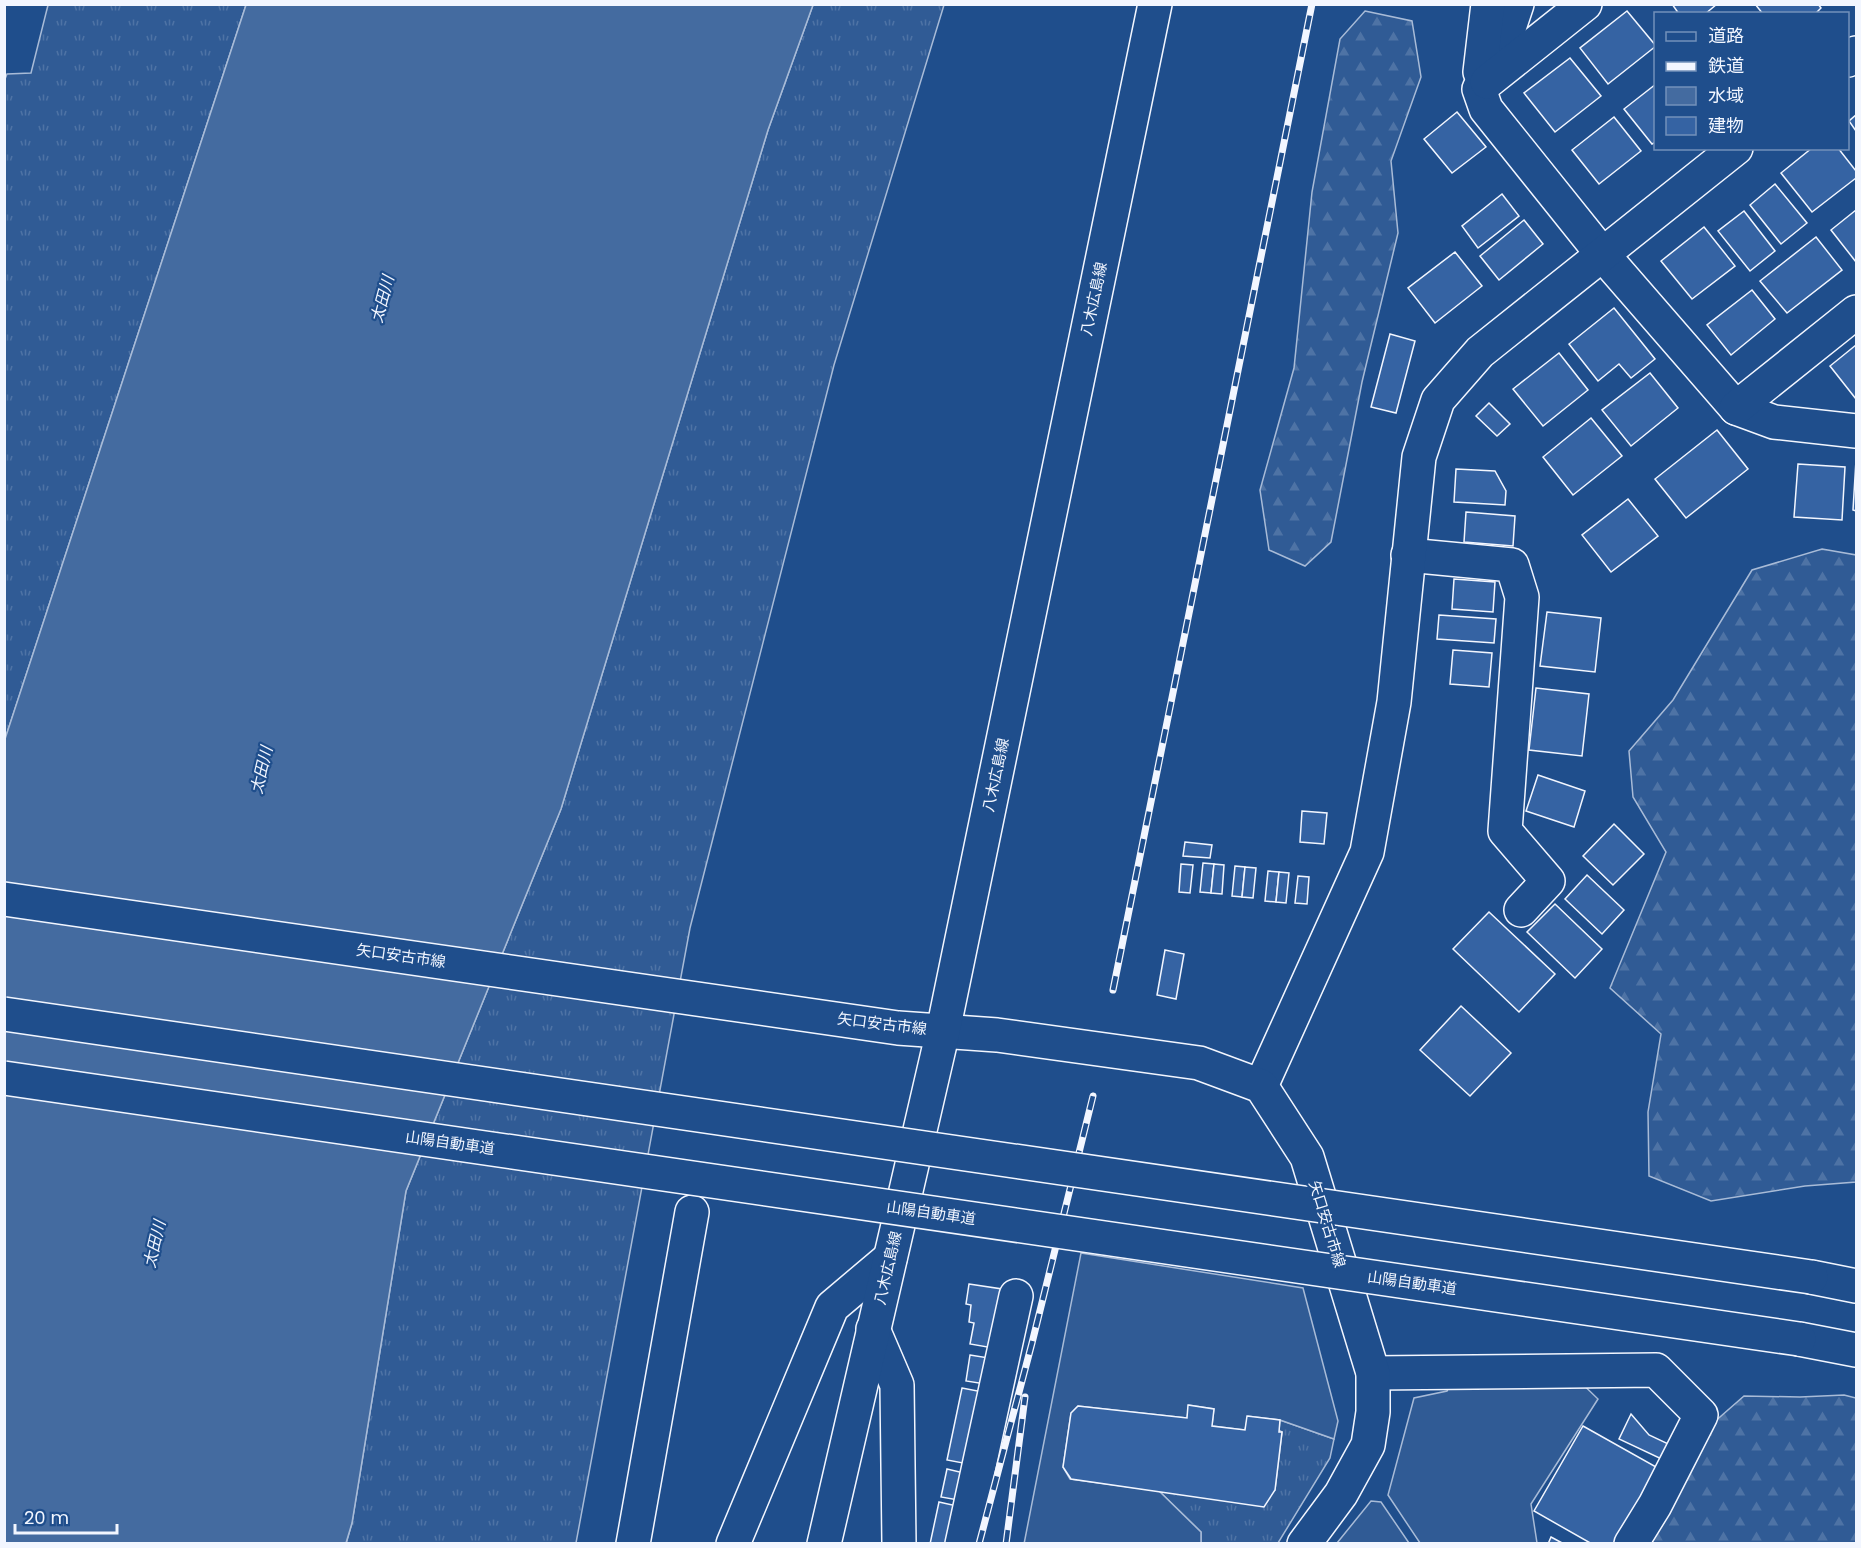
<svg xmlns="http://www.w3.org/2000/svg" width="1861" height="1548" font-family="Poppins,'Noto Sans JP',sans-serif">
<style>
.grass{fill:url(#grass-tufts);stroke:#a8bbd7;stroke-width:1.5}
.forest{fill:url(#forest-firs);stroke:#a8bbd7;stroke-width:1.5}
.built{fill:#305b95;stroke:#a8bbd7;stroke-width:1.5}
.water{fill:#446ba0;stroke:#a8bbd7;stroke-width:1.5}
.building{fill:#3563a3;stroke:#f2f6ff;stroke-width:1.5}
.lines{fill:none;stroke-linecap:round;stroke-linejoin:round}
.minor-casing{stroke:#f2f6ff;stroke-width:36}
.major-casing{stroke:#f2f6ff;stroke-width:36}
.highway-casing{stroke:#f2f6ff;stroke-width:36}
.minor{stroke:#1f4e8c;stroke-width:33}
.major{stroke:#1f4e8c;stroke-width:33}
.highway{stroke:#1f4e8c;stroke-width:33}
.rail-casing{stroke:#f2f6ff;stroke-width:7}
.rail{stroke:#1f4e8c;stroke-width:4.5;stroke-dasharray:14;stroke-linecap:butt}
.highway-bridge-casing{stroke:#f2f6ff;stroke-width:36;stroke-linecap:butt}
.highway-bridge{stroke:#1f4e8c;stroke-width:33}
.labels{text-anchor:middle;stroke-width:4.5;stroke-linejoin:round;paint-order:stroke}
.street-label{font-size:15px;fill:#f2f6ff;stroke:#1f4e8c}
.water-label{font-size:16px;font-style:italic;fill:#f2f6ff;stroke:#1f4e8c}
</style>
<defs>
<pattern id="grass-tufts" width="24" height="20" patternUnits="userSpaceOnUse" patternTransform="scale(1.5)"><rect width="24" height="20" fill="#305b95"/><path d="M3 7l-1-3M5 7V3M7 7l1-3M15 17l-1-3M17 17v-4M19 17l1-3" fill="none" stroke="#4e73a5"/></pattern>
<pattern id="forest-firs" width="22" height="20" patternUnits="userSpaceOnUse" patternTransform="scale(1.5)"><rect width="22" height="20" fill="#305b95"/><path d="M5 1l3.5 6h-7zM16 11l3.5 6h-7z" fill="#4e73a5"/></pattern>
</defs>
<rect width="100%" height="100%" fill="#1f4e8c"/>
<g class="grass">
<path d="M 48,5 L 246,5 L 5,739 L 5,79 L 7,74 L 31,73 Z"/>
<path d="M 813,5 L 944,5 L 834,365 L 690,928 L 576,1543 L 346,1544 L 352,1523 L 406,1191 L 561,809 L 768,130 Z"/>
<path d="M 1280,1420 L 1334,1439 L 1330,1458 L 1278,1543 L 1201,1543 L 1201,1532 L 1159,1491 L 1275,1490 L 1282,1432 L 1279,1430 Z"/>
</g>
<g class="forest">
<path d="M 1365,11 L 1412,21 L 1421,77 L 1391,161 L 1398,233 L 1362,382 L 1331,542 L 1305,566 L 1269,550 L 1260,490 L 1294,368 L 1312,192 L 1340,39 Z"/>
<path d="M 1822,549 L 1856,555 L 1856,1182 L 1805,1186 L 1711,1201 L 1649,1176 L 1648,1112 L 1661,1034 L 1610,988 L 1666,852 L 1633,797 L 1629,751 L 1673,700 L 1752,570 Z"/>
<path d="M 1844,1395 L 1856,1398 L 1856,1543 L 1636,1544 L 1704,1431 L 1744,1396 L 1800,1397 Z"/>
</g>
<g class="built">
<path d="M 1081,1253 L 1303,1288 L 1338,1421 L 1334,1439 L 1280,1420 L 1248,1416 L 1245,1430 L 1212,1426 L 1214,1409 L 1189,1405 L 1187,1418 L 1078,1406 L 1071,1413 L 1063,1467 L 1070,1479 L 1159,1491 L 1201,1532 L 1201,1543 L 1024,1544 Z"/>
<path d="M 1455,1372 L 1571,1373 L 1598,1399 L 1531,1504 L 1537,1543 L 1420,1543 L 1388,1495 L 1414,1398 L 1447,1391 Z"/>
<path d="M 1371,1501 L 1381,1502 L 1409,1543 L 1337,1543 Z"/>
</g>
<path class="water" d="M 246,5 L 813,5 L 768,130 L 561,809 L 406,1191 L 352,1523 L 346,1543 L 5,1544 L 5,739 Z"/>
<g class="building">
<path d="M 1672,4 L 1717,4 L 1705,14 L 1679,14 Z"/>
<path d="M 1755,4 L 1818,4 L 1821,8 L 1815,14 L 1763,14 Z"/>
<path d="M 1627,11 L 1656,46 L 1608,84 L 1580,48 Z"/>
<path d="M 1570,58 L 1601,96 L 1555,132 L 1524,93 Z"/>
<path d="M 1656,84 L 1656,142 L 1652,144 L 1624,109 Z"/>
<path d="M 1457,112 L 1486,147 L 1452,173 L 1424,139 Z"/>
<path d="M 1856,115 L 1856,131 L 1849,121 Z"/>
<path d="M 1614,117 L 1641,151 L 1599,184 L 1572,150 Z"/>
<path d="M 1812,148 L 1838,148 L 1856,171 L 1856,178 L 1812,212 L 1781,173 Z"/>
<path d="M 1775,184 L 1807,223 L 1781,244 L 1750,205 Z"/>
<path d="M 1502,194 L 1519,216 L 1478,248 L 1462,226 Z"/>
<path d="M 1856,210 L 1856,262 L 1831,230 Z"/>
<path d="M 1744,211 L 1775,251 L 1750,271 L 1718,231 Z"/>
<path d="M 1524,220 L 1543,244 L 1499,280 L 1480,256 Z"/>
<path d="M 1704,227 L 1735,266 L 1692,299 L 1661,261 Z"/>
<path d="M 1816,237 L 1842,270 L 1787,313 L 1760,281 Z"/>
<path d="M 1455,252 L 1482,286 L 1435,323 L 1408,288 Z"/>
<path d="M 1752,290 L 1775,319 L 1731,355 L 1707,325 Z"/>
<path d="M 1614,308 L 1655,359 L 1631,378 L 1619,364 L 1598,381 L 1569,344 Z"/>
<path d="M 1390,334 L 1415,341 L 1396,413 L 1371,407 Z"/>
<path d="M 1856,345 L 1856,399 L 1830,366 Z"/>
<path d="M 1559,353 L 1588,390 L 1543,426 L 1513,389 Z"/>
<path d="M 1650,373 L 1678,408 L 1631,446 L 1602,410 Z"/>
<path d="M 1489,403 L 1510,424 L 1497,436 L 1476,416 Z"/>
<path d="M 1591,418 L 1622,456 L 1573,495 L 1543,457 Z"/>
<path d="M 1717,430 L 1748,469 L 1686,518 L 1655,479 Z"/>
<path d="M 1856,460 L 1856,511 L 1853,510 Z"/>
<path d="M 1798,464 L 1845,467 L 1842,520 L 1794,517 Z"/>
<path d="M 1456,469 L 1495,471 L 1506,491 L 1505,505 L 1454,502 Z"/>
<path d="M 1628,499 L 1658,536 L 1611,572 L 1582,535 Z"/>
<path d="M 1466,512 L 1515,516 L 1513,546 L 1464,542 Z"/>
<path d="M 1454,579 L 1495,582 L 1493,612 L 1452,609 Z"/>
<path d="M 1547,612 L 1601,618 L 1595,672 L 1540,666 Z"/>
<path d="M 1439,615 L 1496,619 L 1494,643 L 1437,639 Z"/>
<path d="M 1453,650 L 1492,653 L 1489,687 L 1450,684 Z"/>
<path d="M 1536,688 L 1589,694 L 1582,756 L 1529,750 Z"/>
<path d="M 1538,775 L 1585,791 L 1574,827 L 1526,811 Z"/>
<path d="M 1302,811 L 1327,813 L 1324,844 L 1300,842 Z"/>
<path d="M 1614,824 L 1644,854 L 1613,885 L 1583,856 Z"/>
<path d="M 1185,842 L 1212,845 L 1210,858 L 1183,856 Z"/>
<path d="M 1203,863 L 1214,864 L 1211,893 L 1200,892 Z"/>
<path d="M 1181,864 L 1193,865 L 1190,893 L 1179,892 Z"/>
<path d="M 1214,864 L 1224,865 L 1222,894 L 1211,893 Z"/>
<path d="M 1235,866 L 1245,867 L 1242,897 L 1232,896 Z"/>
<path d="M 1245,867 L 1256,868 L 1253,898 L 1242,897 Z"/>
<path d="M 1268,871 L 1279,872 L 1276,902 L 1265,901 Z"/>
<path d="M 1279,872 L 1289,873 L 1286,903 L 1276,902 Z"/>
<path d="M 1587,875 L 1624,910 L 1602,934 L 1565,899 Z"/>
<path d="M 1298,876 L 1309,877 L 1307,904 L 1295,903 Z"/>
<path d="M 1555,904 L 1602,949 L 1575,978 L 1527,932 Z"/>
<path d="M 1489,912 L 1555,974 L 1519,1012 L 1453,949 Z"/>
<path d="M 1165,950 L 1184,954 L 1176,999 L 1157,995 Z"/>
<path d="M 1461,1006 L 1511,1053 L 1470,1096 L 1420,1050 Z"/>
<path d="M 969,1284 L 1002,1289 L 993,1348 L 970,1344 L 974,1323 L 969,1322 L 971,1305 L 966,1304 Z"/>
<path d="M 970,1355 L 989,1358 L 985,1384 L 966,1381 Z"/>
<path d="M 962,1388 L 983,1392 L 968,1464 L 947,1460 Z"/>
<path d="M 1188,1405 L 1214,1409 L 1212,1426 L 1245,1430 L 1247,1416 L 1280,1420 L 1279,1432 L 1282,1432 L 1275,1490 L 1264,1507 L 1071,1479 L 1063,1467 L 1071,1413 L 1078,1406 L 1187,1418 Z"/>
<path d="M 1631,1414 L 1649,1435 L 1677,1448 L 1670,1463 L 1619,1439 Z"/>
<path d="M 1583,1426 L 1665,1472 L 1624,1544 L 1592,1544 L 1534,1511 Z"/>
<path d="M 947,1469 L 964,1473 L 958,1500 L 941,1497 Z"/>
<path d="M 939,1502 L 957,1506 L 949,1544 L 930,1544 Z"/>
<path d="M 1551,1537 L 1564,1544 L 1548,1544 Z"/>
</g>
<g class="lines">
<g class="minor-casing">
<g id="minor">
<path d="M 1517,4 L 1506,37 L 1479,89 L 1486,109 L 1603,255 L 1736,408 L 1774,422 L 1856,431"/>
<path d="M 1848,60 L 1856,53"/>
<path d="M 1480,72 L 1488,4"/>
<path d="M 1487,82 L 1585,4"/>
<path d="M 1736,408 L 1856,312"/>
<path d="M 1408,555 L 1512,565 L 1522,597 L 1505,831 L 1548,881 L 1521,910"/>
<path d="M 1261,1086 L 1367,852 L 1394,702 L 1419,457 L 1438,400 L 1480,352 L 1736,148"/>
<path d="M 873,1329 L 897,1385 L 899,1544"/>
<path d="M 1373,1373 L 1656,1370 L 1701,1415 L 1655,1505 L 1631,1544"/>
<path d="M 633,1544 L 692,1212"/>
<path d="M 733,1544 L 832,1307 L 890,1258"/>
<path d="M 962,1544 L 1016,1296"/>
</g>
</g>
<g class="major-casing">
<g id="major">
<path d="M 4,899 L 898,1028 L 997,1035 L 1199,1063 L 1261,1086 L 1307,1157 L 1373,1373 L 1373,1412 L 1368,1445 L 1341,1494 L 1304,1544"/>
<path d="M 824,1544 L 943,1031 L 1155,4"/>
</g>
</g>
<g class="highway-casing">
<g id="highway">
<path d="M 1811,1277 L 1856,1286"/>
<path d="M 1799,1339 L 1856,1350"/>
</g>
</g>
<use href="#minor" class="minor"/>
<use href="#major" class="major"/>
<use href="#highway" class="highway"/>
<g class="rail-casing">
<g id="rail">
<path d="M 1113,990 L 1312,4"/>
<path d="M 979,1544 L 1032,1343 L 1093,1096"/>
<path d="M 1006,1544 L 1025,1397"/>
</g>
</g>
<use href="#rail" class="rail"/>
<g class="highway-bridge-casing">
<g id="highway-bridge">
<path d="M 4,1014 L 1811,1277"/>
<path d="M 4,1078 L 1799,1339"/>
</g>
</g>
<use href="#highway-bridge" class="highway-bridge"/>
</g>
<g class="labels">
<g class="street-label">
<text transform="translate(1094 299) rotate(-78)" y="5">八木広島線</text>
<text transform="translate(996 775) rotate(-78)" y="5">八木広島線</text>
<text transform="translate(401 956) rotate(8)" y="5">矢口安古市線</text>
<text transform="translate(882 1024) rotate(7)" y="5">矢口安古市線</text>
<text transform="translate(450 1143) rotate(8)" y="5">山陽自動車道</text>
<text transform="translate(931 1213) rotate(8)" y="5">山陽自動車道</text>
<text transform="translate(1327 1224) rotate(73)" y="5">矢口安古市線</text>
<text transform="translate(888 1268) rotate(-77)" y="5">八木広島線</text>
<text transform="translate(1412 1283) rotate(8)" y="5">山陽自動車道</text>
</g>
<g class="water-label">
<text transform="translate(382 299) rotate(-75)" y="6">太田川</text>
<text transform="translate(261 770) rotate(-77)" y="6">太田川</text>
<text transform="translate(154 1244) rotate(-77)" y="6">太田川</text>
</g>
</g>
<rect width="1861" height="1548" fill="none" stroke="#f2f6ff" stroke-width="12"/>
<rect x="1654" y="12" width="195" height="138" fill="#1f4e8c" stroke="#7391ba" stroke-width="1.5"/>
<rect x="1666" y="32" width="30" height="9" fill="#1f4e8c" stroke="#7391ba" stroke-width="1.5"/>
<text x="1708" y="42" font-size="18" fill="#f2f6ff">道路</text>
<rect x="1666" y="62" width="30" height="9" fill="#f2f6ff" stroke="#7391ba" stroke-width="1.5"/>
<text x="1708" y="72" font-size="18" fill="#f2f6ff">鉄道</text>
<rect x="1666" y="87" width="30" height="18" fill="#446ba0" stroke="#7391ba" stroke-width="1.5"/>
<text x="1708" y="102" font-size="18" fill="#f2f6ff">水域</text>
<rect x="1666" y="117" width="30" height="18" fill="#3563a3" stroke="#7391ba" stroke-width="1.5"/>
<text x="1708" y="132" font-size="18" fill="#f2f6ff">建物</text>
<path d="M15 1524v9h102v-9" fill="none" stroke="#f2f6ff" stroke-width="3"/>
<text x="24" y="1524" font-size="18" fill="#f2f6ff" stroke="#1f4e8c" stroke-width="4.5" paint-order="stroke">20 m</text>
</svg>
